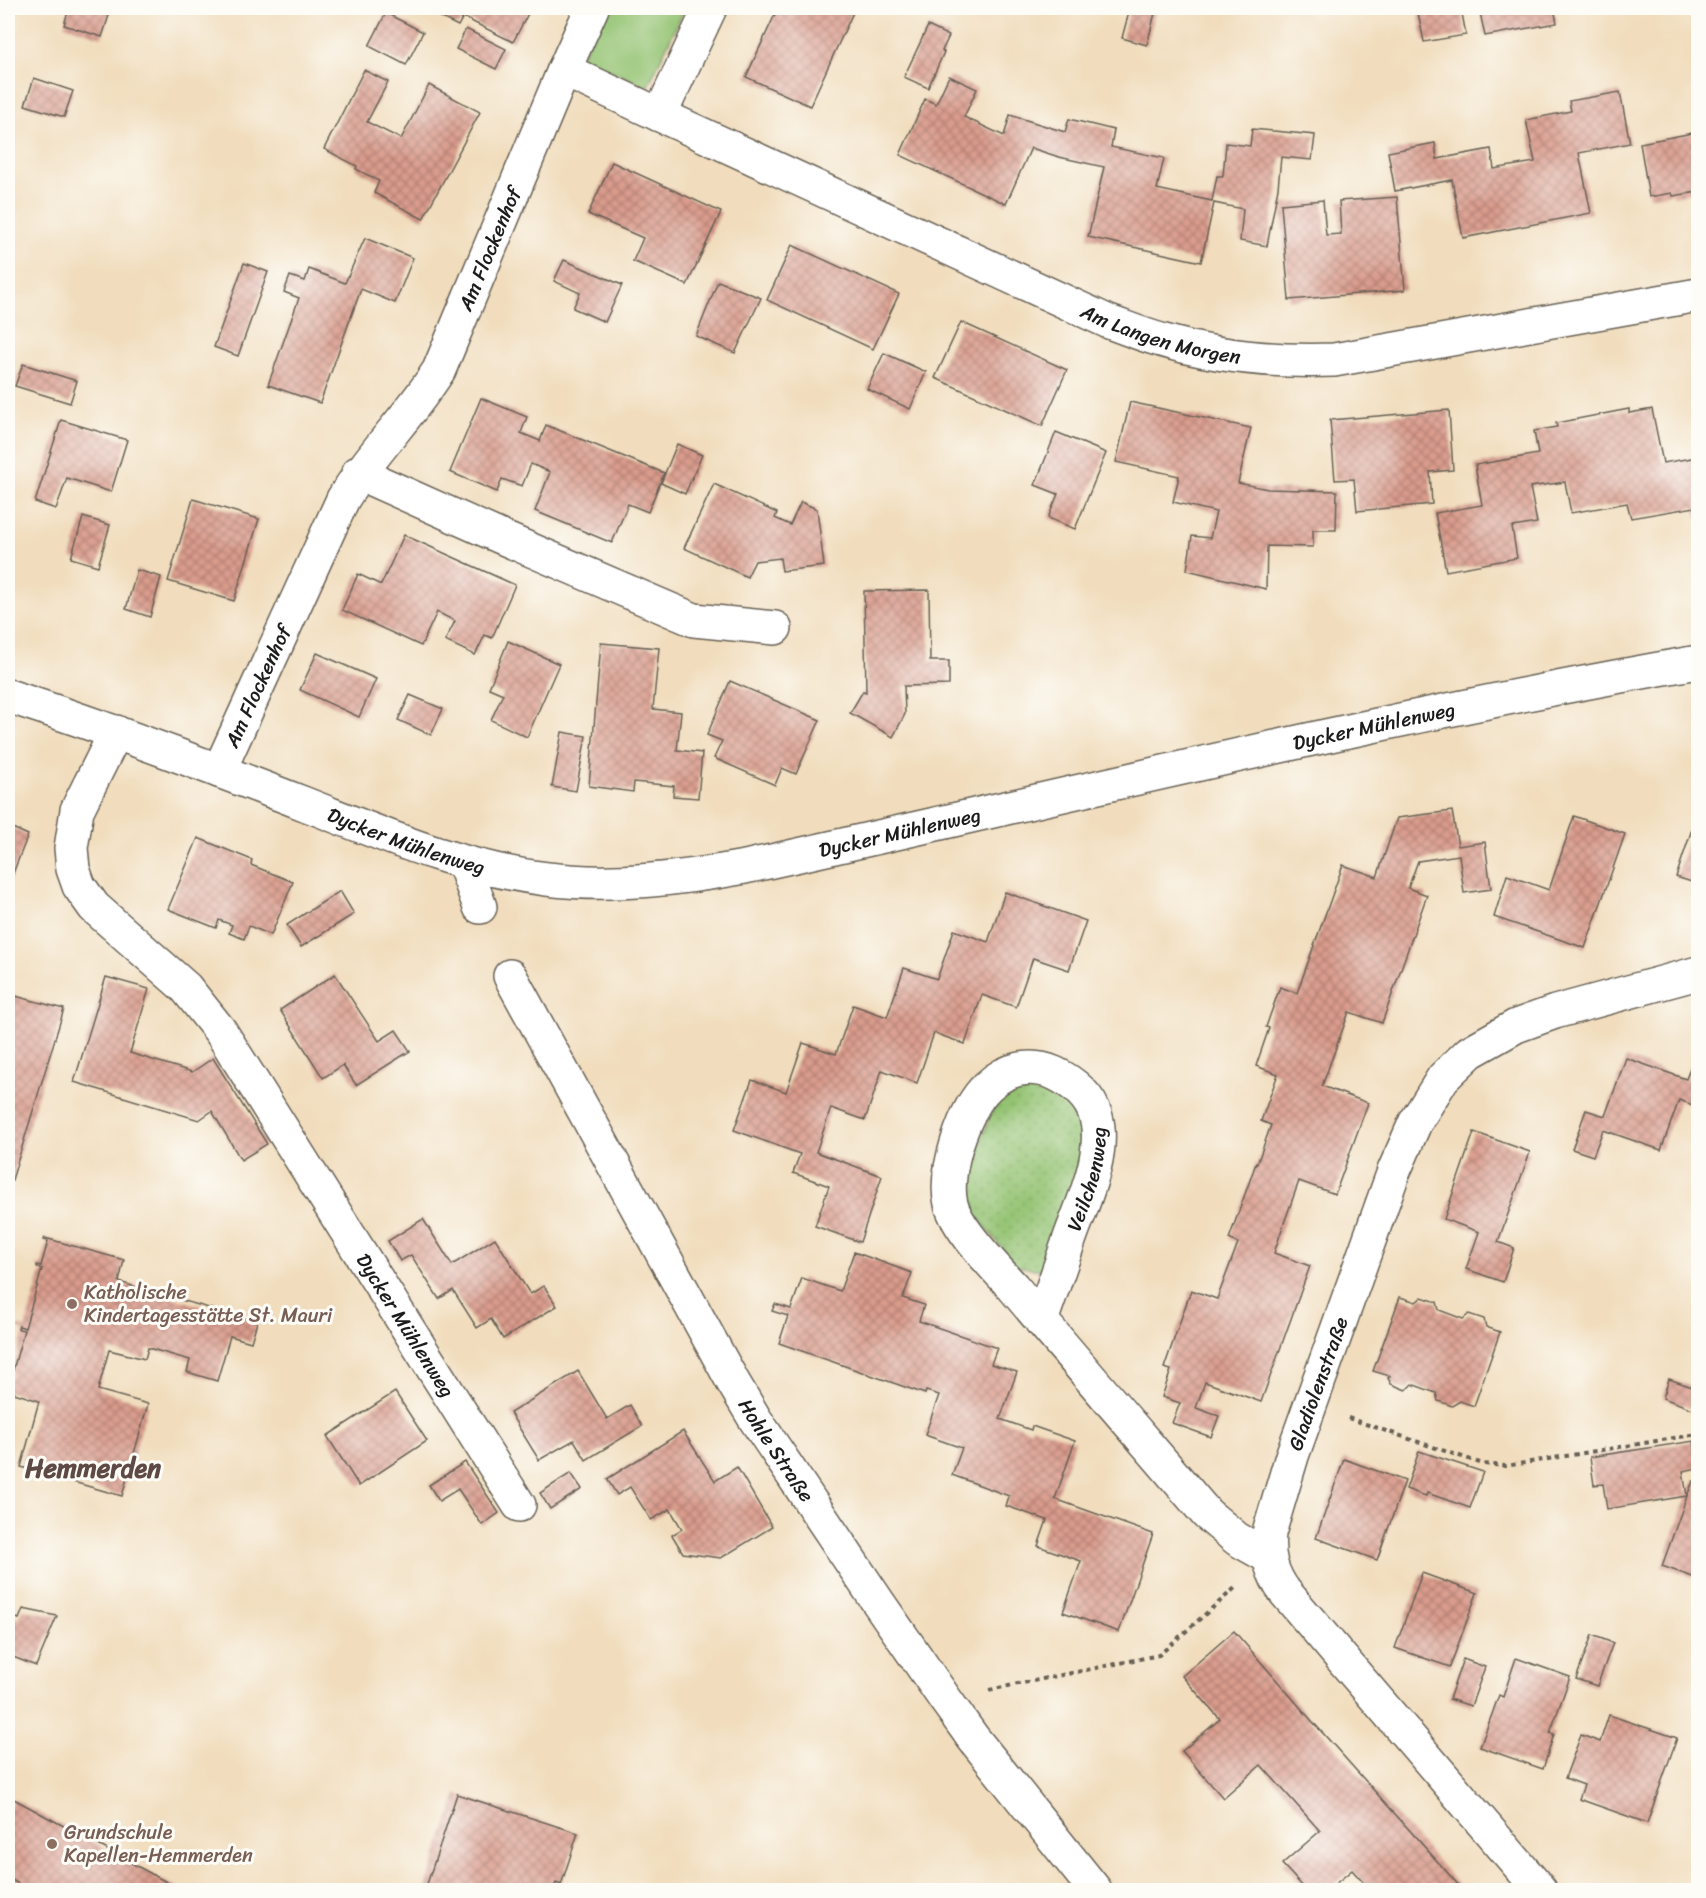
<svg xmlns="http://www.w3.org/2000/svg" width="1706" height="1898" font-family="Sriracha,sans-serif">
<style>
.grass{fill:url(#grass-dots);stroke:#586f46;stroke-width:1.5}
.green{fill:#93c271;stroke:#586f46;stroke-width:1.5}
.building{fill:url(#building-cross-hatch)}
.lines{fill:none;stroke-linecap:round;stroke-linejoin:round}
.street-casing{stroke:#676054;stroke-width:36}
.path{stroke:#676054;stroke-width:4;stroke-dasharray:4.5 4.5;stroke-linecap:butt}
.street{stroke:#fff;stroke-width:33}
.education-dot{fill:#8d6e63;stroke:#fdfcf7;stroke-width:2}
.labels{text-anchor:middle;stroke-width:6;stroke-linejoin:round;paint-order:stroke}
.street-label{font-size:20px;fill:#1c1c1c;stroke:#fdfcf7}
.education-label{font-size:20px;fill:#785e54;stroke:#fdfcf7;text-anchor:start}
.district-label{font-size:26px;font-weight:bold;fill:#5e4944;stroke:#fdfcf7}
</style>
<defs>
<pattern id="grass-dots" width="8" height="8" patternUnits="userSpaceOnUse" patternTransform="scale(1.5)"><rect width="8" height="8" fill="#93c271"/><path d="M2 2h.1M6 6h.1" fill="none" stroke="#7ea661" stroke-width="1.8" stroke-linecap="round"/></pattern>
<pattern id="building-cross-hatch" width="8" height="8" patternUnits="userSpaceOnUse" patternTransform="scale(1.5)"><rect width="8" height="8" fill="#da9c8d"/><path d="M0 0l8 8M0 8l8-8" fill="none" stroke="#b07e72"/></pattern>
</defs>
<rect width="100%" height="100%" fill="#fdfcf7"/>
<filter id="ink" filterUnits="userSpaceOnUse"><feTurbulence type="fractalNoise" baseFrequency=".0167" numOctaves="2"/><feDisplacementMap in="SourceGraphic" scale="12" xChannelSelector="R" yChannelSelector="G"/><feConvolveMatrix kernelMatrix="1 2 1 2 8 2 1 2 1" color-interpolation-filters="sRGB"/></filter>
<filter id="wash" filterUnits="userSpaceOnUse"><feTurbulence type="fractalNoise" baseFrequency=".008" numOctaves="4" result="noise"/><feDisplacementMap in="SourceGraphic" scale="24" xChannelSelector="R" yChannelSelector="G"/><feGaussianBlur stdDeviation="1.35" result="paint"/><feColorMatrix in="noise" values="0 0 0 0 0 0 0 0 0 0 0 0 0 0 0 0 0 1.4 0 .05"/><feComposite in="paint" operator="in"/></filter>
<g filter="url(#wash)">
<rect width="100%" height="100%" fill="#f1ddbd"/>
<path class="grass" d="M 1039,1085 L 1062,1095 L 1081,1113 L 1086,1144 L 1075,1187 L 1041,1270 L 1016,1266 L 971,1209 L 973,1165 L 991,1112 L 1009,1089 Z"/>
<path class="green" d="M 605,8 L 685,8 L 647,88 L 581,57 Z"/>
<g id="blocks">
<g class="building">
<path d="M 69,8 L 111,9 L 102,37 L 64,25 Z"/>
<path d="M 422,8 L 531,8 L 513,42 L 463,17 L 458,26 Z"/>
<path d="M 778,8 L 855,8 L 810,106 L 746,77 Z"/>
<path d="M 1130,8 L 1155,13 L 1147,45 L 1122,38 Z"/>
<path d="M 1417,8 L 1461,8 L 1466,35 L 1424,42 Z"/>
<path d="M 1479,8 L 1554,8 L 1557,23 L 1485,36 Z"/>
<path d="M 386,13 L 423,32 L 406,65 L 369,46 Z"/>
<path d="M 928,26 L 949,36 L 942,51 L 944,52 L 928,88 L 904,77 Z"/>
<path d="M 466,29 L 506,49 L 496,69 L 456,49 Z"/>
<path d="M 364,70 L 388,82 L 367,122 L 401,139 L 429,85 L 480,112 L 423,219 L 374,193 L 379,181 L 356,169 L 357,166 L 324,149 Z"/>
<path d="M 949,76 L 977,89 L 964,117 L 1004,136 L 1010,115 L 1065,132 L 1069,119 L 1114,130 L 1111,147 L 1164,158 L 1157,189 L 1212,201 L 1217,176 L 1223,176 L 1226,143 L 1250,146 L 1252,129 L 1315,135 L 1312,160 L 1281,157 L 1278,188 L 1267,246 L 1240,241 L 1243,209 L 1214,203 L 1201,262 L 1088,237 L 1104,167 L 1059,157 L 1031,148 L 1006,204 L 900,155 L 925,99 L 936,104 Z"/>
<path d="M 34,78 L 73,91 L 64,117 L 25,105 Z"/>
<path d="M 1620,92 L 1630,143 L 1579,153 L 1591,213 L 1463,238 L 1452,180 L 1395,191 L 1388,152 L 1435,143 L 1437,159 L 1491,149 L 1494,169 L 1535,162 L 1526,120 L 1571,111 L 1569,101 Z"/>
<path d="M 1698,132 L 1698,192 L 1673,196 L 1672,193 L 1649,197 L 1640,143 Z"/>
<path d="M 8,137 L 15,139 L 8,161 Z"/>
<path d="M 612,162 L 721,212 L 687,285 L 633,261 L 643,238 L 588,214 Z"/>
<path d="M 1397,197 L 1405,290 L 1289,300 L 1281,204 L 1323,200 L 1326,235 L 1341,234 L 1339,201 Z"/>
<path d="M 365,238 L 413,258 L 395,303 L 361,289 L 320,403 L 268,385 L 299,298 L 284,292 L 290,276 L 305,281 L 309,269 L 345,283 Z"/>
<path d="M 792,245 L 899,294 L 873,349 L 767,300 Z"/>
<path d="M 564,260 L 622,285 L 605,322 L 573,308 L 580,293 L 554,281 Z"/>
<path d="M 244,263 L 268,272 L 238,356 L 214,347 Z"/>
<path d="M 718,281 L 761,298 L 735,353 L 696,336 Z"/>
<path d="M 961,322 L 1067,370 L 1042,426 L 935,378 Z"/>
<path d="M 884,353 L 926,372 L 910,409 L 867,389 Z"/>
<path d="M 23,364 L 77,381 L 70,403 L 15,386 Z"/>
<path d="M 481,398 L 527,417 L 521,433 L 540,441 L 546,425 L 664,473 L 648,512 L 628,504 L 612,543 L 535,511 L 550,472 L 531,464 L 522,486 L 502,479 L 497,492 L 450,472 Z"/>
<path d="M 1130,402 L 1251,428 L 1238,483 L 1268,489 L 1337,491 L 1336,530 L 1313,530 L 1313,547 L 1267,546 L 1266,589 L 1187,570 L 1192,536 L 1210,538 L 1216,512 L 1173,502 L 1179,476 L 1116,462 Z"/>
<path d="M 1629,409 L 1629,413 L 1652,409 L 1663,463 L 1698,457 L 1698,517 L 1697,518 L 1695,507 L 1631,518 L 1627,503 L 1571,513 L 1565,482 L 1530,487 L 1537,523 L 1512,527 L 1517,558 L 1446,571 L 1435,513 L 1482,505 L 1475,465 L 1538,454 L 1534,431 L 1557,427 L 1556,423 Z"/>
<path d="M 1449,410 L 1453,470 L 1430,472 L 1432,504 L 1357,511 L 1354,479 L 1335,480 L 1330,420 Z"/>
<path d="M 61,420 L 127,440 L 111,492 L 67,478 L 56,509 L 35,502 Z"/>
<path d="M 1056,432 L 1106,453 L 1075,529 L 1048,518 L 1058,494 L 1035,485 Z"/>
<path d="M 677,444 L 702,455 L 685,494 L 661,483 Z"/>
<path d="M 714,484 L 777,513 L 775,518 L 790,525 L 801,502 L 817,509 L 824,566 L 782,571 L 780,558 L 755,561 L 747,577 L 684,548 Z"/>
<path d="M 193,499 L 259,519 L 234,601 L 168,581 Z"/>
<path d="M 83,517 L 110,525 L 98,566 L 71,558 Z"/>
<path d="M 404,535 L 515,585 L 492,638 L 485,635 L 475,655 L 445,641 L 455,621 L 437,612 L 421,646 L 342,610 L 358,574 L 381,585 Z"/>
<path d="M 137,570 L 161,577 L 150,617 L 126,609 Z"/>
<path d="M 929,590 L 930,661 L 949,661 L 949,685 L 904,686 L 905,714 L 893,737 L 850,713 L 863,691 L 866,692 L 864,591 Z"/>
<path d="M 508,641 L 559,664 L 527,737 L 491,720 L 503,694 L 489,688 Z"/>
<path d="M 601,643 L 659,648 L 653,709 L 681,712 L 677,750 L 702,753 L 698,798 L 673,796 L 674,786 L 634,782 L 633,792 L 589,786 Z"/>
<path d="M 317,653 L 376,679 L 359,717 L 300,690 Z"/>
<path d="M 730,681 L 820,720 L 796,774 L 782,768 L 775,785 L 714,758 L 722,741 L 707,735 Z"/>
<path d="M 410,695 L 443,709 L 431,735 L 398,720 Z"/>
<path d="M 562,732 L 586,736 L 576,791 L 552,787 Z"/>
<path d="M 1452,811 L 1458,846 L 1485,842 L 1491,889 L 1464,893 L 1459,855 L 1418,861 L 1408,888 L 1427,895 L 1382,1023 L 1349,1012 L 1322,1086 L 1368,1103 L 1335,1194 L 1299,1181 L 1283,1226 L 1274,1253 L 1310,1266 L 1261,1402 L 1205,1382 L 1196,1408 L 1219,1416 L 1211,1437 L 1172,1423 L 1180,1403 L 1162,1397 L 1171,1370 L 1164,1368 L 1191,1290 L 1217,1299 L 1238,1243 L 1229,1239 L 1256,1163 L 1257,1164 L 1271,1125 L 1261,1121 L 1278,1074 L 1256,1066 L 1269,1028 L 1266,1027 L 1280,987 L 1297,993 L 1343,865 L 1377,877 L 1397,818 Z"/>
<path d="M 1698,811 L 1698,884 L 1676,877 Z"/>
<path d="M 1574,816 L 1625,834 L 1585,948 L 1494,917 L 1507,875 L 1549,890 Z"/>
<path d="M 8,826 L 28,835 L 8,886 Z"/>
<path d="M 198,838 L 252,860 L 251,865 L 293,882 L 271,935 L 249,926 L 244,939 L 229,933 L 232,925 L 219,920 L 216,928 L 168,909 Z"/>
<path d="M 340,891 L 354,914 L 301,947 L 287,925 Z"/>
<path d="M 1005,892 L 1086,921 L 1069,970 L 1033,958 L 1016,1007 L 982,995 L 965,1044 L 934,1033 L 917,1083 L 882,1070 L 865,1120 L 831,1108 L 816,1152 L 882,1176 L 860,1242 L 815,1226 L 829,1186 L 793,1173 L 800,1154 L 734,1130 L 752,1080 L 786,1092 L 803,1043 L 836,1054 L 853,1005 L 887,1017 L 904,968 L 937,979 L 954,930 L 988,942 Z"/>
<path d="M 335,974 L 379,1041 L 396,1030 L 410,1051 L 356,1085 L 343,1065 L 323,1078 L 280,1010 Z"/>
<path d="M 106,977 L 149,989 L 130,1053 L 192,1072 L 213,1058 L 267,1144 L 241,1160 L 212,1111 L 199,1120 L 74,1082 Z"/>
<path d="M 8,994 L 64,1009 L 8,1193 Z"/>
<path d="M 1698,1045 L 1698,1107 L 1679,1100 L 1661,1150 L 1603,1130 L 1593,1156 L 1572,1149 L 1586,1110 L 1605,1116 L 1626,1058 L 1686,1079 Z"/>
<path d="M 1474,1132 L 1530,1152 L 1498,1242 L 1514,1248 L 1503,1282 L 1466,1269 L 1479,1232 L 1444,1219 Z"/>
<path d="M 423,1219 L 452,1265 L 495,1238 L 530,1294 L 544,1286 L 557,1306 L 503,1339 L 491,1319 L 477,1328 L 453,1290 L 439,1299 L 411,1255 L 400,1261 L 388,1241 Z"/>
<path d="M 45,1238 L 124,1260 L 119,1282 L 257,1322 L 251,1342 L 230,1336 L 217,1381 L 187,1372 L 190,1360 L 148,1348 L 145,1359 L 109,1350 L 98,1390 L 148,1404 L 122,1496 L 21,1467 L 39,1401 L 8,1391 L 8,1388 L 24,1330 L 18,1329 L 19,1326 L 25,1328 L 42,1269 L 37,1267 L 37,1265 L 41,1266 L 48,1241 L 44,1240 Z"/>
<path d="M 854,1252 L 912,1273 L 903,1298 L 924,1305 L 919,1321 L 997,1348 L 991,1364 L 1017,1372 L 1000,1419 L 1031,1430 L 1032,1426 L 1075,1441 L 1055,1499 L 1153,1534 L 1119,1632 L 1063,1612 L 1081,1561 L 1038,1546 L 1047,1520 L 1006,1506 L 1009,1496 L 952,1475 L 962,1448 L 925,1435 L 939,1395 L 926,1391 L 925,1394 L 779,1343 L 788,1316 L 772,1311 L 775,1304 L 791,1309 L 802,1278 L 840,1291 Z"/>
<path d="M 1400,1297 L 1416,1302 L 1422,1297 L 1437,1302 L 1439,1310 L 1463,1319 L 1469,1314 L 1484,1319 L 1486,1327 L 1500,1332 L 1474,1406 L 1460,1401 L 1452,1406 L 1438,1401 L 1436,1393 L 1412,1384 L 1406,1390 L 1391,1384 L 1388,1378 L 1390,1376 L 1373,1371 Z"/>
<path d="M 578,1371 L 607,1419 L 630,1405 L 642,1426 L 586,1460 L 574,1440 L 539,1460 L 510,1413 Z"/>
<path d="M 1669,1379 L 1698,1389 L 1698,1411 L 1663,1398 Z"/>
<path d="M 395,1392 L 427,1441 L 359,1486 L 327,1436 Z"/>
<path d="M 683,1431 L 715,1481 L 737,1467 L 772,1527 L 721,1558 L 683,1553 L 672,1535 L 682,1529 L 670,1509 L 651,1520 L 630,1487 L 617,1495 L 607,1479 Z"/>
<path d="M 1694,1441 L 1698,1468 L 1683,1471 L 1687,1496 L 1693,1481 L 1698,1483 L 1698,1579 L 1662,1566 L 1687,1496 L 1607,1509 L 1603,1484 L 1594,1485 L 1590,1457 Z"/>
<path d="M 1419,1451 L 1483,1472 L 1470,1508 L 1427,1493 L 1426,1496 L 1406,1489 Z"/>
<path d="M 1344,1459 L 1405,1481 L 1377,1560 L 1316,1538 Z"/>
<path d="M 465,1462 L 499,1513 L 482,1525 L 458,1489 L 439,1501 L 429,1485 Z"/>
<path d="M 571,1473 L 582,1489 L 550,1509 L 540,1493 Z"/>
<path d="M 1422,1573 L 1477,1593 L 1450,1667 L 1395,1648 Z"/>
<path d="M 23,1609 L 57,1616 L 36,1666 L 8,1655 L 8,1615 L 19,1619 Z"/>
<path d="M 1234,1631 L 1312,1721 L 1463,1890 L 1370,1890 L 1352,1870 L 1328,1890 L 1306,1890 L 1282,1864 L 1320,1831 L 1261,1765 L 1223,1798 L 1182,1751 L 1220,1719 L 1182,1676 Z"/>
<path d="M 1592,1635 L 1613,1643 L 1597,1686 L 1576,1679 Z"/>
<path d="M 1516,1658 L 1570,1677 L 1550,1733 L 1554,1734 L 1543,1769 L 1480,1747 L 1499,1695 L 1503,1697 Z"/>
<path d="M 1463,1659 L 1485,1667 L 1471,1706 L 1449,1699 Z"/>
<path d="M 1609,1715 L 1677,1738 L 1647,1823 L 1579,1799 L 1584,1785 L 1565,1778 L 1581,1735 L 1600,1742 Z"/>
<path d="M 457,1794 L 578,1833 L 561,1885 L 556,1883 L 553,1890 L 425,1890 Z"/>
<path d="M 14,1799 L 181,1890 L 30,1890 L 8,1878 L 8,1811 Z"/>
</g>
</g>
</g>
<g filter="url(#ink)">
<use href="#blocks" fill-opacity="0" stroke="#676054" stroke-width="1.5"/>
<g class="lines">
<g class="street-casing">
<g id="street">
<path id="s1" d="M 710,8 L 660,115 L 1109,322 C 1126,328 1143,335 1161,340 C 1217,357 1275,362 1334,360 L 1698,295"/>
<path d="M 564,70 L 660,115"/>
<path d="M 358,473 L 501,537 L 694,620 L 775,628"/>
<path id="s2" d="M 8,696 C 108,728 207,766 305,804 C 384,835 462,869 547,879 C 612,887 680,879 745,867 C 1062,797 1378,718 1698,662"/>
<path id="s3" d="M 116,732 L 77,810 L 71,848 L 73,869 L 79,886 L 94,907 L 186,988 L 221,1032 L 519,1505"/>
<path id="s4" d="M 219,771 L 343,499 C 371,453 410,416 439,370 L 564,70 L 592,8"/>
<path d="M 464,863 L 480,907"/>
<path id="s5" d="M 510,976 L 733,1382 L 755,1419 L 878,1602 L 945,1699 L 973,1738 L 1095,1890"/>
<path id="s6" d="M 1041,1321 C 1051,1292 1061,1264 1071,1235 C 1083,1202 1106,1153 1096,1117 C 1091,1097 1073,1082 1054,1073 C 1030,1063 1006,1069 988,1086 C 964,1108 943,1173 951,1204 C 957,1229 995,1267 1013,1287 C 1077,1363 1142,1438 1207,1514 L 1237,1539 L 1269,1557"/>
<path id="s7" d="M 1540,1890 L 1285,1592 C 1271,1573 1267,1556 1269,1533 L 1292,1456 L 1394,1171 L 1415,1123 L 1443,1078 L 1470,1052 L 1516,1026 L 1555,1012 L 1698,973"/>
</g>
</g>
<g class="path">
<path d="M 1348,1418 L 1483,1464 L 1506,1466 L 1698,1434"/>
<path d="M 989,1690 L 1159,1655 L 1235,1588"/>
</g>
<use href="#street" class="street"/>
</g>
</g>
<g class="education-dot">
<circle cx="72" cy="1304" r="6"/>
<circle cx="52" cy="1844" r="6"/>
</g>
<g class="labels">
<g class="street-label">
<text dy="7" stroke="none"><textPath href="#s4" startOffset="591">Am Flockenhof</textPath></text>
<text dy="7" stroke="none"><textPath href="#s1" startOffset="666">Am Langen Morgen</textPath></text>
<text dy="7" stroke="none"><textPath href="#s4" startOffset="93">Am Flockenhof</textPath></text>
<text dy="7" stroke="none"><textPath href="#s2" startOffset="1414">Dycker Mühlenweg</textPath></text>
<text dy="7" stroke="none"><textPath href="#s2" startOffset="928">Dycker Mühlenweg</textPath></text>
<text dy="7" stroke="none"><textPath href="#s2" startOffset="424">Dycker Mühlenweg</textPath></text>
<text dy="7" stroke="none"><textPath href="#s6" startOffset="150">Veilchenweg</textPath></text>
<text dy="7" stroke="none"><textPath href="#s3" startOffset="716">Dycker Mühlenweg</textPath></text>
<text dy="7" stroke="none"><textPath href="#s7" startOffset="612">Gladiolenstraße</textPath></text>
<text dy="7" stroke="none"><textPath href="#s5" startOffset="544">Hohle Straße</textPath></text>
</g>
<g class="education-label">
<text x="84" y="1299">Katholische<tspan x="84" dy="23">Kindertagesstätte St. Mauri</tspan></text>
<text x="64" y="1839">Grundschule<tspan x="64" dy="23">Kapellen-Hemmerden</tspan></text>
</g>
<g class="district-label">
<text x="93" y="1477">Hemmerden</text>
</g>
</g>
<rect width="1706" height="1898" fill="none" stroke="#fdfcf7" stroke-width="30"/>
</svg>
